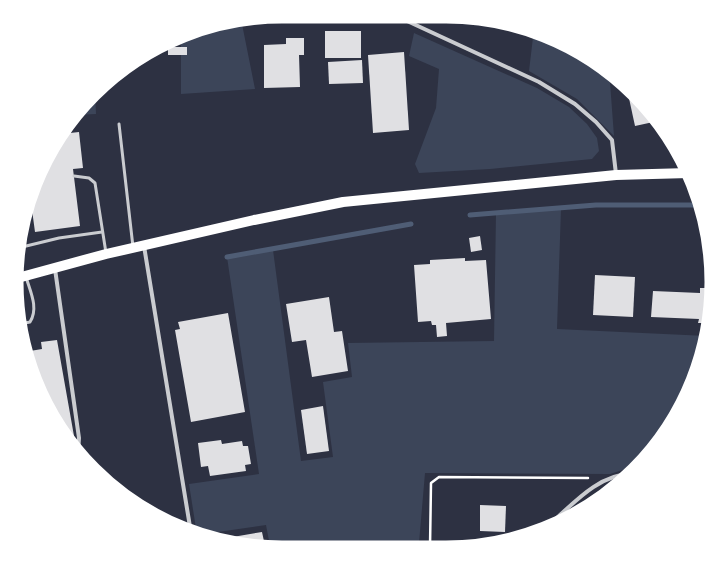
<svg xmlns="http://www.w3.org/2000/svg" width="728" height="564" font-family="Quicksand,sans-serif">
<style>
.green{fill:#3c4559}
.lines{fill:none;stroke-linecap:round;stroke-linejoin:round}
.stream{stroke:#4f5d75;stroke-width:5}
.building{fill:#e0e0e3}
.path{stroke:#fff;stroke-width:2.5}
.service{stroke:#caccd0;stroke-width:3}
.minor{stroke:#caccd0;stroke-width:4}
.primary{stroke:#fff;stroke-width:10}
.rim{fill:none;stroke:#fff;stroke-width:5}
</style>
<rect width="100%" height="100%" fill="#2d3142"/>
<g class="green">
<path d="M 241,19 L 255,89 L 181,94 L 181,36 L 212,23 Z"/>
<path d="M 534,29 L 609,69 L 614,136 L 577,99 L 529,71 Z"/>
<path d="M 414,33 L 537,88 L 569,107 L 587,124 L 597,138 L 599,151 L 592,159 L 490,169 L 419,173 L 415,164 L 436,108 L 439,69 L 409,56 Z"/>
<path d="M 95,90 L 96,114 L 75,115 L 92,93 Z"/>
<path d="M 561,208 L 557,329 L 707,336 C 699,386 671,432 637,469 L 629,468 L 610,474 L 425,473 L 419,543 L 403,543 L 403,548 L 270,546 L 266,525 L 197,535 L 189,484 L 259,474 L 227,257 L 273,250 L 301,461 L 333,457 L 323,382 L 352,377 L 348,343 L 494,341 L 496,213 Z"/>
</g>
<g class="lines">
<g class="stream">
<path d="M 470,215 L 596,205 L 702,205"/>
<path d="M 227,257 L 411,224"/>
</g>
</g>
<g class="building">
<path d="M 474,17 L 498,21 L 497,25 L 474,21 Z"/>
<rect x="325" y="31" width="36" height="27"/>
<path d="M 286,38 L 304,38 L 304,55 L 299,55 L 300,87 L 264,88 L 264,45 L 286,44 Z"/>
<path d="M 174,39 L 175,45 L 155,48 L 155,47 Z"/>
<rect x="168" y="47" width="19" height="8"/>
<path d="M 404,52 L 409,130 L 373,133 L 368,55 Z"/>
<path d="M 362,60 L 363,83 L 329,84 L 328,62 Z"/>
<path d="M 629,88 L 648,105 L 658,121 L 635,126 L 627,89 Z"/>
<path d="M 67,125 L 69,125 L 70,133 L 79,132 L 83,168 L 73,169 L 80,226 L 35,232 L 30,195 L 50,148 Z"/>
<path d="M 480,236 L 482,250 L 471,252 L 469,238 Z"/>
<path d="M 465,258 L 465,261 L 486,260 L 491,319 L 446,323 L 447,336 L 437,337 L 436,325 L 432,325 L 431,321 L 418,322 L 414,265 L 430,264 L 430,260 Z"/>
<path d="M 595,275 L 635,277 L 633,317 L 593,315 Z"/>
<path d="M 700,288 L 713,288 L 713,299 L 709,323 L 698,323 L 699,319 L 651,317 L 653,291 L 700,293 Z"/>
<path d="M 329,297 L 334,332 L 342,331 L 348,371 L 312,377 L 306,340 L 292,342 L 286,304 Z"/>
<path d="M 228,313 L 245,412 L 191,422 L 175,330 L 180,329 L 178,322 Z"/>
<path d="M 57,340 L 74,436 L 66,437 L 50,416 L 24,352 L 42,349 L 41,342 Z"/>
<path d="M 323,406 L 329,451 L 307,454 L 301,410 Z"/>
<path d="M 221,440 L 222,444 L 242,441 L 243,446 L 248,446 L 251,464 L 245,465 L 246,471 L 210,476 L 208,466 L 201,467 L 198,443 Z"/>
<path d="M 480,505 L 506,506 L 505,532 L 480,531 Z"/>
<path d="M 262,532 L 265,546 L 230,545 L 215,540 Z"/>
</g>
<g class="lines">
<path class="path" d="M 430,548 L 431,483 L 439,477 L 588,478"/>
<g class="service">
<path d="M 119,124 L 133,247"/>
<path d="M 74,176 L 89,178 L 95,183 L 106,253"/>
<path d="M 18,248 L 59,238 L 102,232"/>
<path d="M 20,324 L 30,322 C 39,308 30,291 26,277"/>
</g>
<g class="minor">
<path d="M 392,14 L 539,82 L 575,104 L 596,122 L 612,140 L 616,174"/>
<path d="M 144,246 L 191,533"/>
<path d="M 55,269 L 79,438 L 78,453"/>
<path d="M 548,526 C 571,506 598,474 631,474"/>
</g>
<path class="primary" d="M 14,279 L 106,254 L 254,220 L 343,202 L 616,175 L 689,173"/>
</g>
<path d="M0 0H728V564H0ZM282 21H446A261 261 0 0 1 707 282V282A261 261 0 0 1 446 543H282A261 261 0 0 1 21 282V282A261 261 0 0 1 282 21Z" fill="#fff" fill-rule="evenodd"/>
<path class="rim" d="M282 21H446A261 261 0 0 1 707 282V282A261 261 0 0 1 446 543H282A261 261 0 0 1 21 282V282A261 261 0 0 1 282 21Z"/>
</svg>
